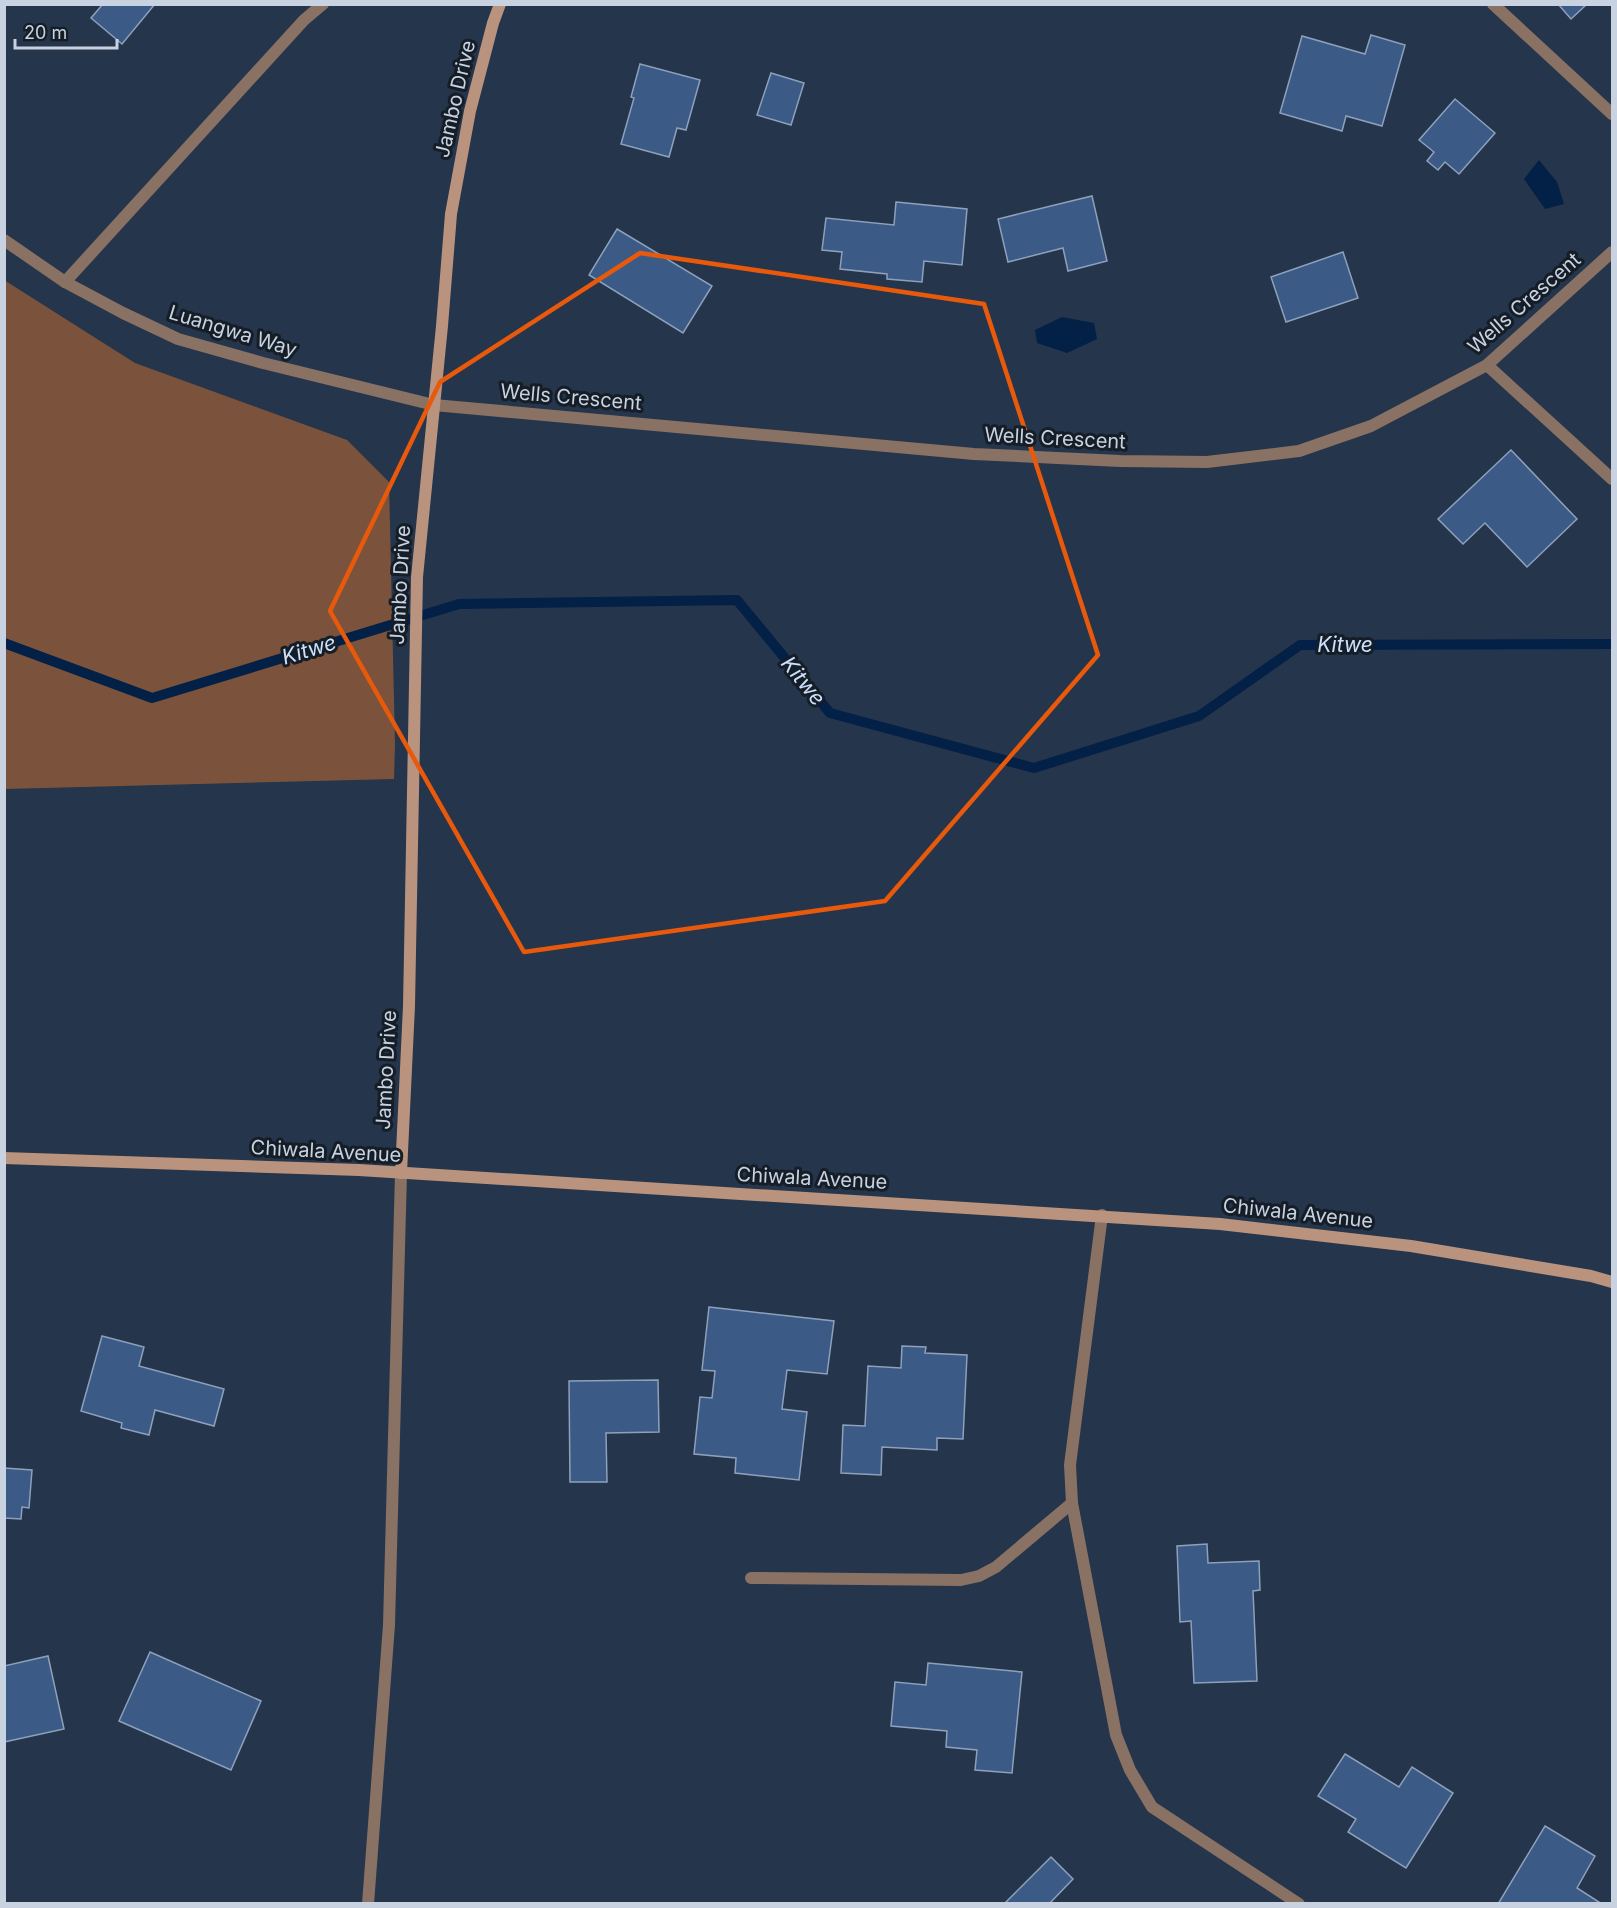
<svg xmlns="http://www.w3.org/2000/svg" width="1617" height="1908" font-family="Inter,sans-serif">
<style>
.green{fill:#7b533c}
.water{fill:#032047}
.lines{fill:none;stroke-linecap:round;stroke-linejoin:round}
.stream{stroke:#032047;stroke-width:10}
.building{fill:#3b5a86;stroke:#8ea1bc;stroke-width:1.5}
.street{stroke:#897164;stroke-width:12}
.secondary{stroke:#b9937e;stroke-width:12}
.marked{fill:none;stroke:#e8590c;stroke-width:4.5;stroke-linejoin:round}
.labels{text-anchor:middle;stroke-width:6;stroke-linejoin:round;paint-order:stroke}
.street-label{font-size:20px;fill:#c8d2e0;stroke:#151d27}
.water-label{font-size:21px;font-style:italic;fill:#cce1fc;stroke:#151d27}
</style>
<rect width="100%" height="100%" fill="#25354b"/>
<path class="green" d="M 4,280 L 135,363 L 347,440 L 389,482 L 395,744 L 394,779 L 5,789 Z"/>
<g class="water">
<path d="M 1539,160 L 1557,182 L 1564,204 L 1545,209 L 1524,179 Z"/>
<path d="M 1062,317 L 1094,323 L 1097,339 L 1067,353 L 1037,343 L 1035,330 Z"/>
</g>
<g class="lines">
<path class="stream" d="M 4,643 L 152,698 L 459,604 L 737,600 L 830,713 L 1034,768 L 1199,716 L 1300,645 L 1612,644"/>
</g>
<g class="building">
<path d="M 103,4 L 155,4 L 122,44 L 91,18 Z"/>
<path d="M 1558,4 L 1587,4 L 1571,19 Z"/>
<path d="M 1371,35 L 1405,45 L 1382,126 L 1346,116 L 1342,131 L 1280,113 L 1302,36 L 1365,54 Z"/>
<path d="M 640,64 L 700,80 L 686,130 L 677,128 L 669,157 L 621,144 L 634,98 L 631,97 Z"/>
<path d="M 771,73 L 804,83 L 791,125 L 757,115 Z"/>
<path d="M 1455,99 L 1495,133 L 1459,174 L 1445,162 L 1438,170 L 1427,161 L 1434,152 L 1419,140 Z"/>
<path d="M 1092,196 L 1107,261 L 1068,271 L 1063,248 L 1008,262 L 998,219 Z"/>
<path d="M 896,202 L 967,209 L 962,265 L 924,261 L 922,282 L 887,279 L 887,274 L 840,269 L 842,252 L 822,250 L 826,218 L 894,225 Z"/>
<path d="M 617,229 L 712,286 L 683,333 L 589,275 Z"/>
<path d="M 1343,252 L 1358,298 L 1286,322 L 1271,277 Z"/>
<path d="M 1511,450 L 1577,519 L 1527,567 L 1485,523 L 1463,544 L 1438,519 Z"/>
<path d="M 709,1307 L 834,1321 L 827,1374 L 787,1370 L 782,1409 L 807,1412 L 799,1480 L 735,1473 L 736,1458 L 694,1454 L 700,1397 L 712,1398 L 715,1371 L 702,1370 Z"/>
<path d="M 102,1336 L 144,1347 L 139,1366 L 224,1389 L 214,1426 L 155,1410 L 149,1435 L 121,1428 L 122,1423 L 81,1411 Z"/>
<path d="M 902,1346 L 926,1347 L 925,1353 L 967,1355 L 963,1439 L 937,1438 L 937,1450 L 882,1447 L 881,1475 L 841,1473 L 843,1425 L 865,1426 L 868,1366 L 901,1368 Z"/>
<path d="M 658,1380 L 659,1432 L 606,1433 L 607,1482 L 570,1482 L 569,1381 Z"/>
<path d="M 4,1468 L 32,1470 L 29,1508 L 22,1507 L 21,1519 L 4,1518 Z"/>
<path d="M 1207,1544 L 1208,1563 L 1259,1561 L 1260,1590 L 1253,1591 L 1257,1681 L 1194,1683 L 1191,1621 L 1180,1622 L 1177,1546 Z"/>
<path d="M 150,1652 L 261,1701 L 231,1770 L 119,1721 Z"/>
<path d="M 48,1656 L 64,1729 L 4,1742 L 4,1666 Z"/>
<path d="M 928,1663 L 1022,1672 L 1012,1773 L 975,1770 L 977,1750 L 946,1747 L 947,1731 L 891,1726 L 895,1682 L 926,1685 Z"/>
<path d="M 1345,1754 L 1399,1787 L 1412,1767 L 1453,1793 L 1406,1868 L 1348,1832 L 1356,1819 L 1318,1796 Z"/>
<path d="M 1545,1826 L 1595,1856 L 1577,1888 L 1602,1904 L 1498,1904 Z"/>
<path d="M 1051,1857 L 1073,1879 L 1049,1904 L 1004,1904 Z"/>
</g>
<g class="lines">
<g class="street">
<path d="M 1493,4 L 1612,114"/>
<path d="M 4,240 L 65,282 L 123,313 L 178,339 L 263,363 L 434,405 L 974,454 L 1120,461 L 1207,462 L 1299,451 L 1371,426 L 1487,365 L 1612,252"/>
<path d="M 65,282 L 304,20 L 323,4"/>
<path d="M 1487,365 L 1612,479"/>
<path d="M 1102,1215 L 1070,1465 L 1072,1503 L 1116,1735 L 1130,1770 L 1152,1807 L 1299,1904"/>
<path d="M 751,1578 L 961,1580 L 979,1576 L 996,1567 L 1072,1503"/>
<path d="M 368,1904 L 389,1625 L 401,1173"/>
</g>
<g class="secondary">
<path d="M 4,1158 L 359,1170 L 1220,1224 L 1411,1246 L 1591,1276 L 1612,1282"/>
<path d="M 401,1173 L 409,1006 L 417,577 L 442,326 L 451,214 L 470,111 L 493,23 L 500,4"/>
</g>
</g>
<path class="marked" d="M 640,253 L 984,304 L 1098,655 L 885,901 L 524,952 L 330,611 L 440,382 Z"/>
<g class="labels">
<g class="street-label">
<text transform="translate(455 99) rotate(-77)" y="7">Jambo Drive</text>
<text transform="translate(1524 303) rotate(-41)" y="7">Wells Crescent</text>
<text transform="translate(233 331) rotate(17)" y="7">Luangwa Way</text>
<text transform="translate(571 397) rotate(5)" y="7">Wells Crescent</text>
<text transform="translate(1055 438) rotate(3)" y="7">Wells Crescent</text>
<text transform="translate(400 585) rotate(-87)" y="7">Jambo Drive</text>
<text transform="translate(386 1070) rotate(-87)" y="7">Jambo Drive</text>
<text transform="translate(326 1151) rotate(3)" y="7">Chiwala Avenue</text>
<text transform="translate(812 1178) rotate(3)" y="7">Chiwala Avenue</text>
<text transform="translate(1298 1213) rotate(6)" y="7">Chiwala Avenue</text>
</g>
<g class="water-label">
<text x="1345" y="652">Kitwe</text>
<text transform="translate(309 650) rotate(-17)" y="7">Kitwe</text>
<text transform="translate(803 681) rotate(51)" y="7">Kitwe</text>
</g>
</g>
<rect width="1617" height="1908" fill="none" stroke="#c8d2e0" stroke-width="12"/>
<path d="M15 39v9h102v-9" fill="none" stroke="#c8d2e0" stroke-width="3"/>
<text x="24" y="39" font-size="18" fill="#c8d2e0" stroke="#151d27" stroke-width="4.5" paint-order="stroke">20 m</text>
</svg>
